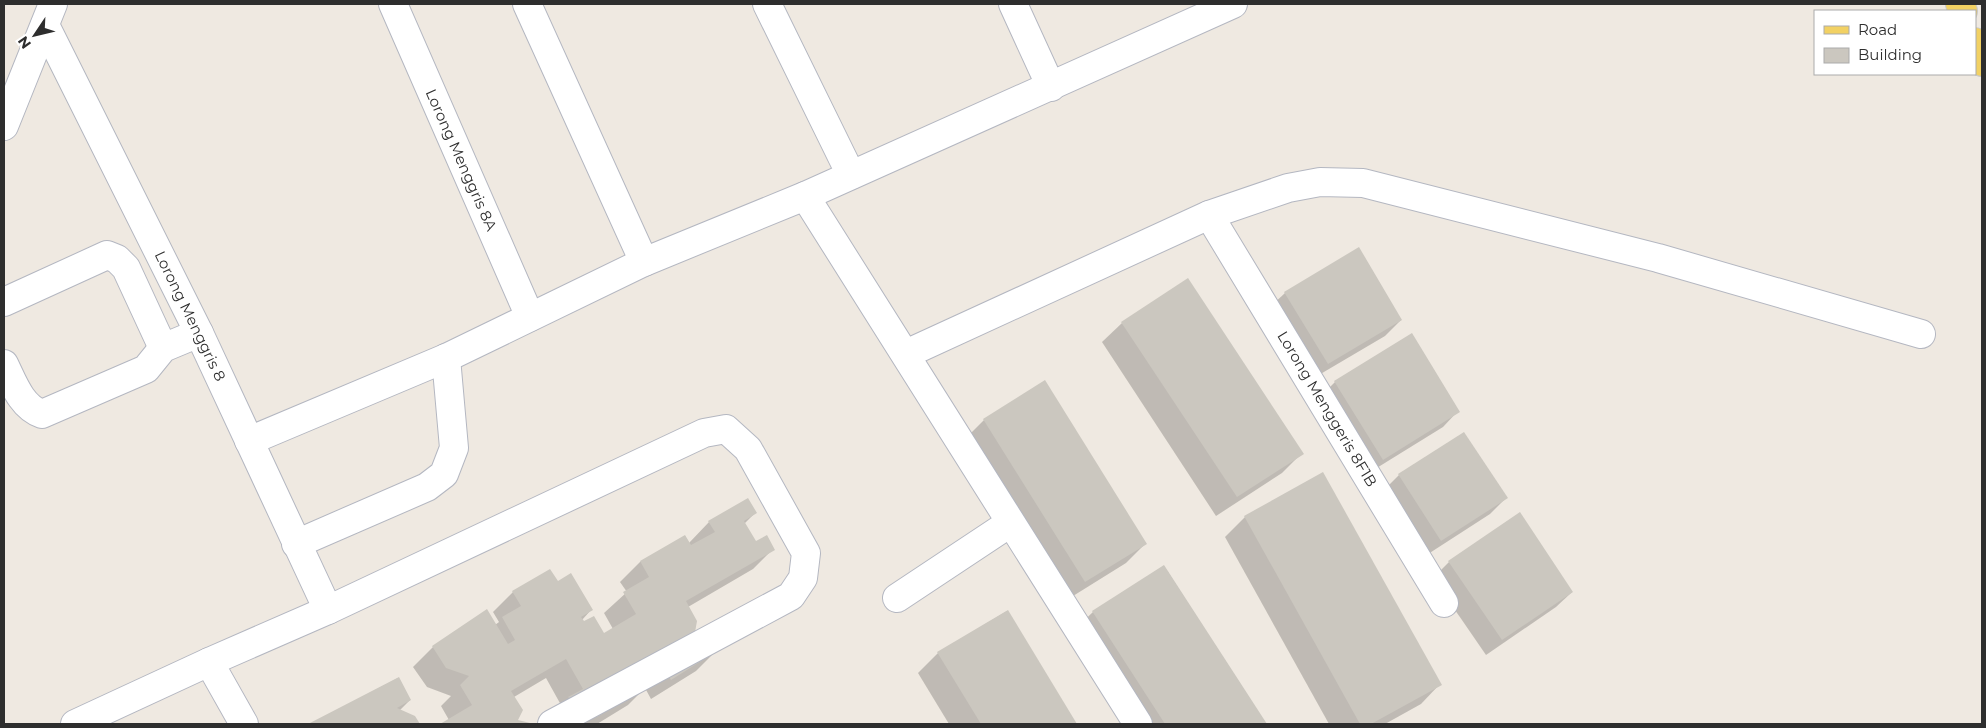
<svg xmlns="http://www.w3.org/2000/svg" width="1986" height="728" font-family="Montserrat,sans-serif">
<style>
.shadow{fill:#0003}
.building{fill:#cbc7bf}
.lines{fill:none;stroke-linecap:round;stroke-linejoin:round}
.minor-casing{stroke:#b4b7c1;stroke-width:30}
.major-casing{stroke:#c9c9c9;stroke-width:30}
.minor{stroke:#fff;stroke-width:28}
.major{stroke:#f2d163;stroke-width:28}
.labels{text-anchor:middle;stroke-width:4;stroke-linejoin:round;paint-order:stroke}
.street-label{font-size:15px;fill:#2e2e2e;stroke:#fff}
</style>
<rect width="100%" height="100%" fill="#efe9e1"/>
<g class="shadow">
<path d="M 1285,293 L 1401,320 L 1385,336 L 1312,379 L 1269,308 Z"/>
<path d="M 1122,323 L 1302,453 L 1282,473 L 1216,516 L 1102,342 Z"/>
<path d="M 1335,382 L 1458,411 L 1443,427 L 1367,474 L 1319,398 Z"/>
<path d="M 984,420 L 1146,543 L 1126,563 L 1065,601 L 964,440 Z"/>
<path d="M 1323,474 L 1440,684 L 1421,704 L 1385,724 L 1329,724 L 1225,537 L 1245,517 Z"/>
<path d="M 1399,475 L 1506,498 L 1490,514 L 1425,556 L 1383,491 Z"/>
<path d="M 755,513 L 744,524 L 756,543 L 773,549 L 753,569 L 688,607 L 693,640 L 716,651 L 696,671 L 651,699 L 645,688 L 628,705 L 597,724 L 559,724 L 561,705 L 546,678 L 514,697 L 516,721 L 530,724 L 442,724 L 449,720 L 441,706 L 451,696 L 427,687 L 413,667 L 433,647 L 495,625 L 499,622 L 493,612 L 513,592 L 557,583 L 591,610 L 582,620 L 604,635 L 613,629 L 604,613 L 627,592 L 620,582 L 640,562 L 685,536 L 689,543 L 709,522 Z"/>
<path d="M 1449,562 L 1572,592 L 1556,607 L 1486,655 L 1433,578 Z"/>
<path d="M 1164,566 L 1265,724 L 1133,724 L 1073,631 L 1093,612 Z"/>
<path d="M 1007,611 L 1076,724 L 949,724 L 918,673 L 938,653 Z"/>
<path d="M 398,678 L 410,700 L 400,710 L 414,717 L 418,724 L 311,724 Z"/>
</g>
<g class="building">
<path d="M 1359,247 L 1402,320 L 1328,364 L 1284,292 Z"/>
<path d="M 1188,278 L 1304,454 L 1237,497 L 1121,322 Z"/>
<path d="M 1412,333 L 1460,412 L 1383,460 L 1334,381 Z"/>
<path d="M 1045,380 L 1147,544 L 1085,582 L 983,419 Z"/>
<path d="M 1464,432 L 1508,498 L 1441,541 L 1398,474 Z"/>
<path d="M 1323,472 L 1442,685 L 1371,724 L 1360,724 L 1244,516 Z"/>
<path d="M 748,498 L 757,513 L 744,521 L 756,541 L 767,535 L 775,550 L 686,601 L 697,621 L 694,638 L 705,631 L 717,651 L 671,680 L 655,653 L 636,664 L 649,686 L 597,717 L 568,697 L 583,689 L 566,659 L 511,691 L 523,710 L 518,720 L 534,724 L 440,724 L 472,705 L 460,685 L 469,676 L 446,668 L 432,646 L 487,609 L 508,644 L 515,640 L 502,617 L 521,606 L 512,591 L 550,569 L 558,581 L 571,573 L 593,610 L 581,617 L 584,621 L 594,616 L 604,633 L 636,614 L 623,592 L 649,577 L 640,561 L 685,535 L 691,545 L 715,532 L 708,521 Z"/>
<path d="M 1520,512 L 1573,592 L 1502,640 L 1448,561 Z"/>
<path d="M 1164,565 L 1267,724 L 1165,724 L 1092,611 Z"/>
<path d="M 1008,610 L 1077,724 L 981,724 L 937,652 Z"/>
<path d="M 399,677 L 411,700 L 397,708 L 415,716 L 420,724 L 308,724 Z"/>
</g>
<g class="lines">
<g class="minor-casing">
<g id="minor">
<path d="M 393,4 L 530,317"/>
<path d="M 527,4 L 644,262"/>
<path d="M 767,4 L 851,175"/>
<path d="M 1013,4 L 1051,87"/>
<path d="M 45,25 L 199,333 L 328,610"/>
<path d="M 4,126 L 53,4"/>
<path d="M 805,196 L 1138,724"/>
<path d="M 1209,215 L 1444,603"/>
<path d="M 4,302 L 107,255 L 117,259 L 126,268 L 163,348"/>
<path d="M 906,354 L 1209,215 L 1288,188 L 1320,182 L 1363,183 L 1658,258 L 1921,334"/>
<path d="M 4,364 C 13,382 21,407 42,414 L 146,369 L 163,348 L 199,333"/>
<path d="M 249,441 L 446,358 L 644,262 L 805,196 L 1233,4"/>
<path d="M 296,544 L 427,487 L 444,474 L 454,448 L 446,358"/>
<path d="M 897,598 L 1010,523"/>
<path d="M 209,662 L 244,724"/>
<path d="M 75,724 L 209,662 L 328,610 L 704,433 L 726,429 L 748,449 L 806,553 L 803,578 L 791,596 L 552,724"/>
</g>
</g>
<g class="major-casing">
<g id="major">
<path d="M 1960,4 L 1963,11"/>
<path d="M 1975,42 L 1982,62"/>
</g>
</g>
<use href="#minor" class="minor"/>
<use href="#major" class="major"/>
</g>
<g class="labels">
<g class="street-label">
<text transform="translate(461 160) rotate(66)" y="5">Lorong Menggris 8A</text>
<text transform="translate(190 316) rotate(64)" y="5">Lorong Menggris 8</text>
<text transform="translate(1327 409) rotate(59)" y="5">Lorong Menggeris 8F1B</text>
</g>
</g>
<rect width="1986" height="728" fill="none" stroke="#2e2e2e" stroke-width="10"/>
<rect x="1814" y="10" width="162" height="65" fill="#ffffff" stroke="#ababab"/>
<rect x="1824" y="26" width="25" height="8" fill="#f2d163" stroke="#ababab"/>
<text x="1858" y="35" font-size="15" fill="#2e2e2e">Road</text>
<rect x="1824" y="48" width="25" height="15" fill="#cbc7bf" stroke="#ababab"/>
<text x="1858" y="60" font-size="15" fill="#2e2e2e">Building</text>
<g transform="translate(35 35) rotate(235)" stroke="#ffffff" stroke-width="4" paint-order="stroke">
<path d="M0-4L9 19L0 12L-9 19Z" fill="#2e2e2e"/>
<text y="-8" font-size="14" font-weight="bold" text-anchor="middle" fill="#2e2e2e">N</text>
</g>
</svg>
